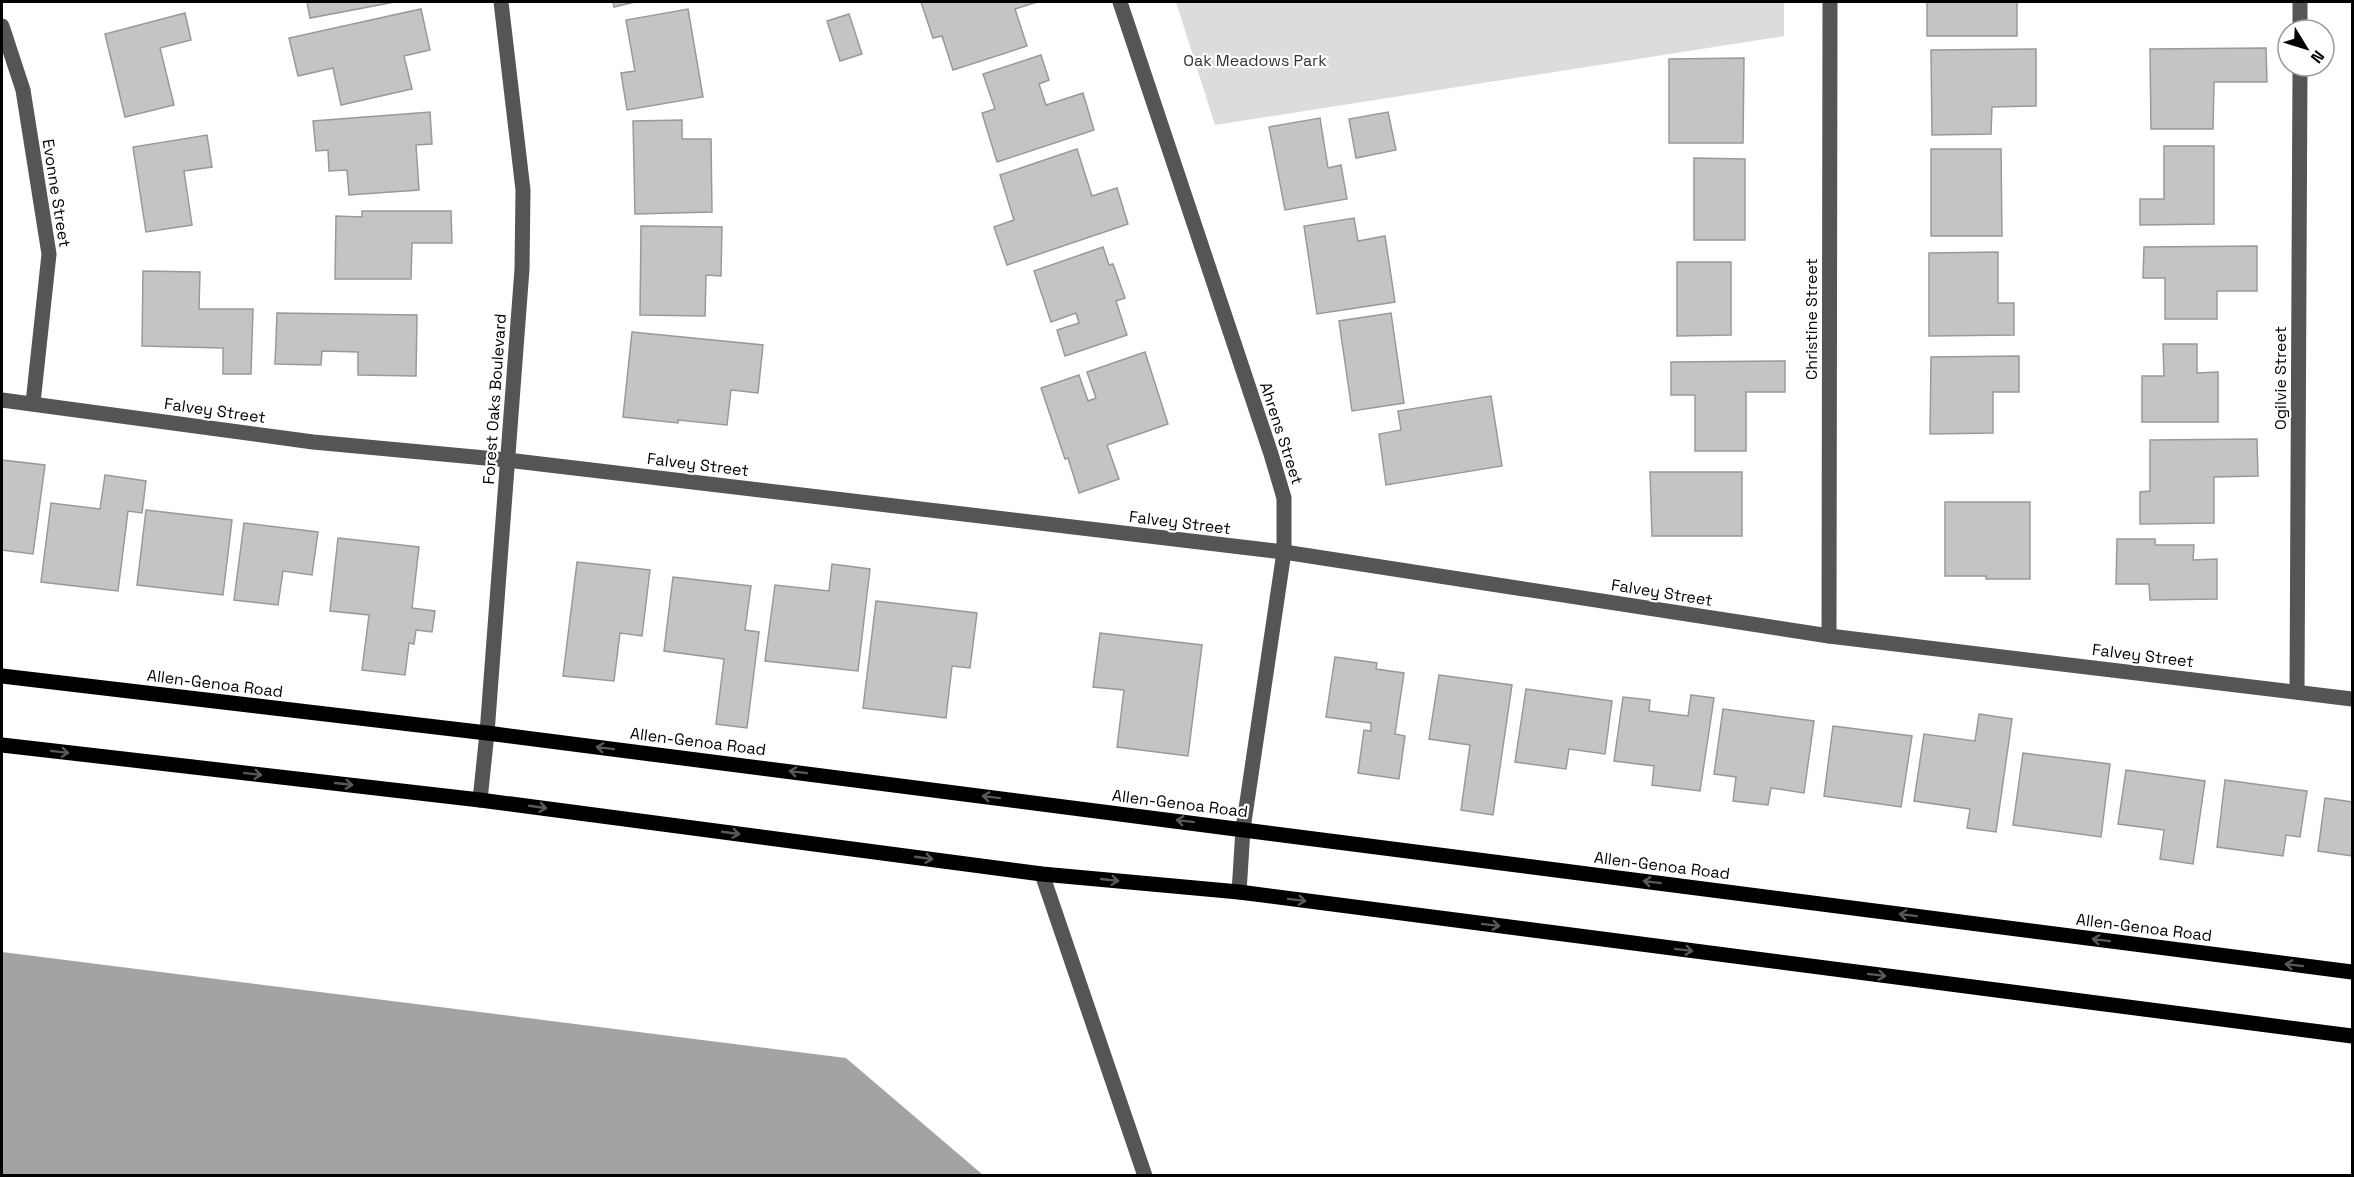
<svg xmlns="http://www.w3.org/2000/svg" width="2354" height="1177" font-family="'Space Grotesk',sans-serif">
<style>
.green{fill:#dcdcdc}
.water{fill:#a3a3a3}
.building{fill:#c4c4c4;stroke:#999;stroke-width:1.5}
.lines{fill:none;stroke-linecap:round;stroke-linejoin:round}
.minor{stroke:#555;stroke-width:15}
.major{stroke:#000;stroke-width:15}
.oneway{stroke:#595959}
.labels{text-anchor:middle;stroke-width:4.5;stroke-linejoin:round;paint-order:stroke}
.park-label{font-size:16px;fill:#333;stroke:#fff}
.street-label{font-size:16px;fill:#000;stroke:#fff}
</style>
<rect width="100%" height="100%" fill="#fff"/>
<path class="green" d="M 1176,2 L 1784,2 L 1784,36 L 1215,125 Z"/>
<path class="water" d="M 2,952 L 846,1058 L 983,1175 L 2,1175 Z"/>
<g class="building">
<path d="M 307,2 L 395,2 L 310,18 Z"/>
<path d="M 613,2 L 635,2 L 614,7 Z"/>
<path d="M 921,2 L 1037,2 L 1015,9 L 1027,46 L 953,70 L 942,36 L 933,38 Z"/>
<rect x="1927" y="2" width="90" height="34"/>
<path d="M 421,9 L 430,50 L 404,56 L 412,89 L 341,105 L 333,68 L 298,76 L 289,38 Z"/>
<path d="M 688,9 L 703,97 L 627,110 L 621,73 L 635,71 L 626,20 Z"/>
<path d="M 185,13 L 191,40 L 160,48 L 174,105 L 125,117 L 105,34 Z"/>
<path d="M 849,14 L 862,54 L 840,61 L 827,21 Z"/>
<path d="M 2266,48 L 2267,82 L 2214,82 L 2213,129 L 2151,129 L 2150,49 Z"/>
<path d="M 2036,49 L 2036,106 L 1992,107 L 1991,134 L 1932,135 L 1931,50 Z"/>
<path d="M 1041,55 L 1049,80 L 1039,84 L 1046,105 L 1083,93 L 1094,130 L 997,162 L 982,113 L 995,109 L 983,74 Z"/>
<path d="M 1744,58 L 1743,143 L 1669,143 L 1669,59 Z"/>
<path d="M 430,112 L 432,144 L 416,145 L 419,190 L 349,195 L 347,170 L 329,171 L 328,150 L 316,151 L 313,121 Z"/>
<path d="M 1388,112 L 1396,150 L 1356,158 L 1349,119 Z"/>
<path d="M 1320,118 L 1328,168 L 1341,165 L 1347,199 L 1285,210 L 1269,127 Z"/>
<path d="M 682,120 L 682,139 L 711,139 L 712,212 L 635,214 L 633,121 Z"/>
<path d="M 207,135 L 212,167 L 184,171 L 192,225 L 146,232 L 133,147 Z"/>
<path d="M 2164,146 L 2214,146 L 2214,224 L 2140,225 L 2140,199 L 2164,199 Z"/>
<path d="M 1077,149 L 1092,196 L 1117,188 L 1128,224 L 1007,265 L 994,227 L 1014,220 L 1000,175 Z"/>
<path d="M 1931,149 L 2001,149 L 2002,236 L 1931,236 Z"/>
<path d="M 1694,158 L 1745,159 L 1745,240 L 1694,240 Z"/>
<path d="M 362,211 L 451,211 L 452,243 L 412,243 L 411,279 L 335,279 L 336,216 L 362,217 Z"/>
<path d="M 1354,218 L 1358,241 L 1385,236 L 1395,302 L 1317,314 L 1304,226 Z"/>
<path d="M 641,226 L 722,227 L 721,276 L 706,275 L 705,316 L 640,315 Z"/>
<path d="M 2257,246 L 2257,291 L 2217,291 L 2217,319 L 2165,319 L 2165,278 L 2143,278 L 2144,247 Z"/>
<path d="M 1103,247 L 1109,265 L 1113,264 L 1125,298 L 1116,301 L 1127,335 L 1065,356 L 1057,330 L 1079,323 L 1076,313 L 1051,322 L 1034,271 Z"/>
<path d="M 1998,252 L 1998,303 L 2014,303 L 2014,335 L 1929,336 L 1929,253 Z"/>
<path d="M 1677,262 L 1731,262 L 1731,335 L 1677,336 Z"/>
<path d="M 143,271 L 200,272 L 199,309 L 253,309 L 251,374 L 223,374 L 223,348 L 142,346 Z"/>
<path d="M 277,313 L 417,315 L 416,376 L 358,375 L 358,352 L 322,351 L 321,365 L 275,364 Z"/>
<path d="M 1391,313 L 1404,403 L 1352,411 L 1339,321 Z"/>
<path d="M 632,332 L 763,345 L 758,393 L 731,390 L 727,425 L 678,420 L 678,423 L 623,417 Z"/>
<path d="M 2163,344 L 2197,344 L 2197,373 L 2218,372 L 2218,422 L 2142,422 L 2142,376 L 2164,376 Z"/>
<path d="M 1145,352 L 1168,424 L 1107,445 L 1119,479 L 1079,493 L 1068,458 L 1065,459 L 1041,388 L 1079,375 L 1088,401 L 1096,398 L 1087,372 Z"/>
<path d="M 2019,356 L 2019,392 L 1993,392 L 1993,433 L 1930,434 L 1931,357 Z"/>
<path d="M 1785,361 L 1785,392 L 1746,392 L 1746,451 L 1695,451 L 1695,395 L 1671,395 L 1671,362 Z"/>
<path d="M 1491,396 L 1502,466 L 1386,485 L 1379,434 L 1401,430 L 1398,411 Z"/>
<path d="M 2257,439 L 2258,476 L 2214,477 L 2214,523 L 2140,524 L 2140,492 L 2150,491 L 2150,440 Z"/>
<path d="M 2,460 L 45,465 L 33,554 L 2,550 Z"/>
<path d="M 1650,472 L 1742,472 L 1742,536 L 1652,536 Z"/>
<path d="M 105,475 L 146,481 L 142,513 L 128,511 L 118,591 L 41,582 L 51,503 L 100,509 Z"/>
<path d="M 1945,502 L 2030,502 L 2030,579 L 1986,579 L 1986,576 L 1945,576 Z"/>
<path d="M 146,510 L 232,520 L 223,595 L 137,585 Z"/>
<path d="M 244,523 L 318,532 L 312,575 L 283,571 L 278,605 L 234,600 Z"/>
<path d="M 338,538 L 419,547 L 412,608 L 435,611 L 432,632 L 416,630 L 414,644 L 409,643 L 405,675 L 362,670 L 369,615 L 330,611 Z"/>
<path d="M 2117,539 L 2155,539 L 2155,545 L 2194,545 L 2193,560 L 2217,559 L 2217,599 L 2150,600 L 2149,584 L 2116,584 Z"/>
<path d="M 577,562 L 650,570 L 642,636 L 620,633 L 614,681 L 563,676 Z"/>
<path d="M 832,564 L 870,569 L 858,671 L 765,661 L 775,585 L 829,591 Z"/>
<path d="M 673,577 L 751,586 L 745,630 L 759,632 L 747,728 L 716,724 L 724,659 L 664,651 Z"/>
<path d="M 876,601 L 977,613 L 970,668 L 952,666 L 946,718 L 863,708 Z"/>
<path d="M 1100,633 L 1202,645 L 1188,756 L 1117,747 L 1124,690 L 1093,687 Z"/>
<path d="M 1335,657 L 1377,663 L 1376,669 L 1404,673 L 1395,734 L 1405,736 L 1399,779 L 1358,773 L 1364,730 L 1371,731 L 1371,723 L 1326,717 Z"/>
<path d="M 1439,675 L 1512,685 L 1493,815 L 1461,810 L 1470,745 L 1429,739 Z"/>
<path d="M 1526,689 L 1612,701 L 1605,754 L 1569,749 L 1566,769 L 1515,762 Z"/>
<path d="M 1691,695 L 1714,698 L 1700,791 L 1652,785 L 1654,766 L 1614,761 L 1623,697 L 1650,700 L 1649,711 L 1688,716 Z"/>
<path d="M 1723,709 L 1814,721 L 1804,793 L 1771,788 L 1768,805 L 1733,801 L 1736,777 L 1714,774 Z"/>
<path d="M 1979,714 L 2012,719 L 1996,832 L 1967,828 L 1970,809 L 1914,801 L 1924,734 L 1975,741 Z"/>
<path d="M 1833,726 L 1912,736 L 1901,807 L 1824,796 Z"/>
<path d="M 2023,753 L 2110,764 L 2101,837 L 2013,825 Z"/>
<path d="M 2126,770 L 2205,781 L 2193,864 L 2160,859 L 2164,830 L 2118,824 Z"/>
<path d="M 2225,780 L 2307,791 L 2300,837 L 2286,835 L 2283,856 L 2217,847 Z"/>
<path d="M 2325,798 L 2352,802 L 2352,856 L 2318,851 Z"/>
</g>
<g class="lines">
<g class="minor">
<path d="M 1120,2 L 1271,454 L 1284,498 L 1284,552 L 1243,829 L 1239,892"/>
<path d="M 2,26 L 23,90 L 49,254 L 33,403"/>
<path d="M 2300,30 L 2300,2"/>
<path d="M 2,400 L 313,442 L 507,460 L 1284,552 L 1829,636 L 2352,699"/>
<path d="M 1829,636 L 1830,2"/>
<path d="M 2297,691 L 2300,66"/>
<path d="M 480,800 L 487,733 L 522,269 L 523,190 L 501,2"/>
<path d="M 1042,874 L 1145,1176"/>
</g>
<g class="major">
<path d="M 2,676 L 487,733 L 2352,972"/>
<path d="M 2,745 L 480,800 L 1042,874 L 1239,892 L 2352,1036"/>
</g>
</g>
<defs><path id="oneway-shaft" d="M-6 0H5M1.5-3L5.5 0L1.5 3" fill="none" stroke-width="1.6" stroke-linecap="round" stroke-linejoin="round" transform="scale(1.5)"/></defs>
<g class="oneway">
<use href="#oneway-shaft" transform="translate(605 748) rotate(-173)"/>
<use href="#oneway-shaft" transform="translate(60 752) rotate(7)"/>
<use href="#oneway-shaft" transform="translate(798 772) rotate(-173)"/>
<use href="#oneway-shaft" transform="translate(253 774) rotate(7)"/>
<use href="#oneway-shaft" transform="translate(344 784) rotate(6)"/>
<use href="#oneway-shaft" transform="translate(991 797) rotate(-173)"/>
<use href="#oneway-shaft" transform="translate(538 807) rotate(8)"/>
<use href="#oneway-shaft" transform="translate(1185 821) rotate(-173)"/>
<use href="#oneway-shaft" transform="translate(731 833) rotate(8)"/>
<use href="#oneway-shaft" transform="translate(924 858) rotate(8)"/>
<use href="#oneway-shaft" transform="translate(1110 880) rotate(6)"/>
<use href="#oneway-shaft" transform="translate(1652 882) rotate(-173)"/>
<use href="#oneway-shaft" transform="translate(1297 900) rotate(7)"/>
<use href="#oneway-shaft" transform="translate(1908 915) rotate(-173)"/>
<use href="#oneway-shaft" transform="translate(1491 925) rotate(7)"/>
<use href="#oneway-shaft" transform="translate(2101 940) rotate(-173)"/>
<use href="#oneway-shaft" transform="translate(1684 950) rotate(7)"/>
<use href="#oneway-shaft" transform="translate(2294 965) rotate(-173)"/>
<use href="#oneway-shaft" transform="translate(1877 975) rotate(7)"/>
</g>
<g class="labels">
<g class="park-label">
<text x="1255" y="66">Oak Meadows Park</text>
</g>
<g class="street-label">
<text transform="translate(57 193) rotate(81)" y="6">Evonne Street</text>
<text transform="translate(1811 319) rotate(-90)" y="6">Christine Street</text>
<text transform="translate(2280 378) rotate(-90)" y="6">Ogilvie Street</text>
<text transform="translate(494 399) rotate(-86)" y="6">Forest Oaks Boulevard</text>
<text transform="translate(215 410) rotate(8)" y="6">Falvey Street</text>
<text transform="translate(1282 433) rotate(72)" y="6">Ahrens Street</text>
<text transform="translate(698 464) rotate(7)" y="6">Falvey Street</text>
<text transform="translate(1180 522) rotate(7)" y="6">Falvey Street</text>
<text transform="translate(1662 592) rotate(9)" y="6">Falvey Street</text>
<text transform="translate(2143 655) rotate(7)" y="6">Falvey Street</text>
<text transform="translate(215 683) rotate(7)" y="6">Allen-Genoa Road</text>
<text transform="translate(698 741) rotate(7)" y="6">Allen-Genoa Road</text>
<text transform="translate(1180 803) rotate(7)" y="6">Allen-Genoa Road</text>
<text transform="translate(1662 865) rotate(7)" y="6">Allen-Genoa Road</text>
<text transform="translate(2144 927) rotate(7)" y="6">Allen-Genoa Road</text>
</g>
</g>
<rect width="2354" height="1177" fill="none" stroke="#000000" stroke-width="6"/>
<g transform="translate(2306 48) rotate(128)"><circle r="28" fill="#ffffff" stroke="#999999" stroke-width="1.5"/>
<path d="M0-4.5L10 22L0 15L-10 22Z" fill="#000000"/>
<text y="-9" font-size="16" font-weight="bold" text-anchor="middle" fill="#000000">N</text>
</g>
</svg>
